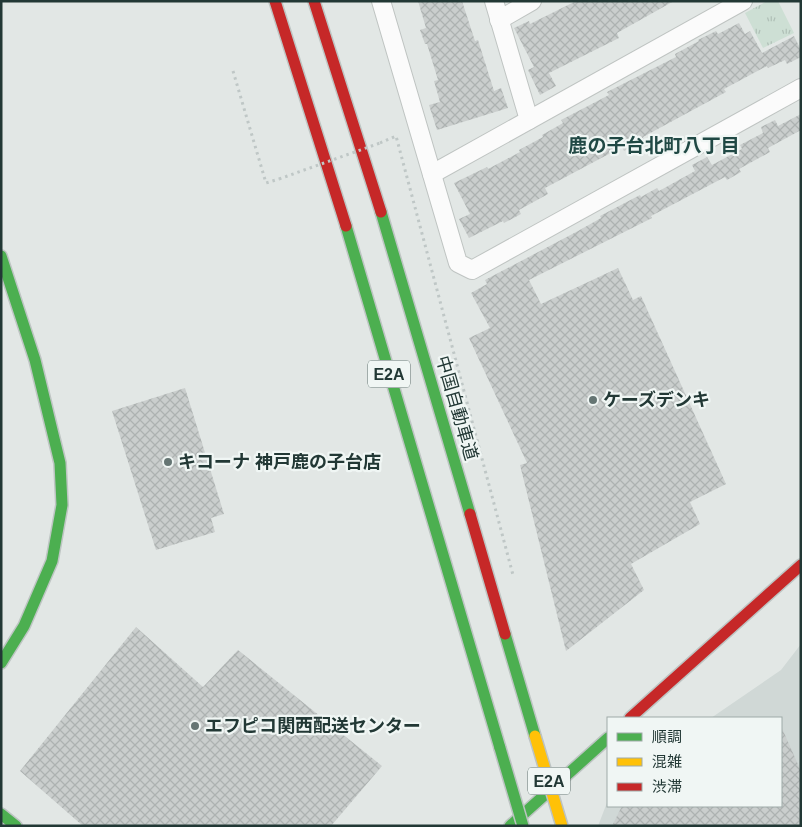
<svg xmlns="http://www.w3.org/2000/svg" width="802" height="827" font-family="Helvetica,'Noto Sans JP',sans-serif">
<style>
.built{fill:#d0d8d6}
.grass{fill:url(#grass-tufts)}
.building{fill:url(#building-cross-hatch)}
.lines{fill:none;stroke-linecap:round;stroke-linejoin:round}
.street-casing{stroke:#bfc4c2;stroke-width:20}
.fast-casing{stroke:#bec5c3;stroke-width:14}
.jam-casing{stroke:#bec5c3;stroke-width:14}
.path{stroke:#bfc7c6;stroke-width:3;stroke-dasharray:2.5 4;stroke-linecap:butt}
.street{stroke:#fbfbfb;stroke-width:18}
.fast{stroke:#4caf50;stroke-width:11}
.jam{stroke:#c62828;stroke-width:11}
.fast-bridge-casing{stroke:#bcc3c2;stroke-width:14;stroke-linecap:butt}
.slow-bridge-casing{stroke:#bcc3c2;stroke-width:14;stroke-linecap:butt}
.path-bridge{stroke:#bfc7c6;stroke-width:3;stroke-dasharray:2.5 4;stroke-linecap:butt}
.fast-bridge{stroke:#4caf50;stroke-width:11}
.slow-bridge{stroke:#ffc107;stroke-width:11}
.poi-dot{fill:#657573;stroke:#f0f6f4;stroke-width:2}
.labels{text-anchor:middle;stroke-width:4.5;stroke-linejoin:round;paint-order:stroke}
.shield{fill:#f0f6f4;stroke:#60716e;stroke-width:1}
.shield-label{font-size:16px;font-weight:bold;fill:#223835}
.poi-label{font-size:18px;font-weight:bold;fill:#223835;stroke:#f0f6f4;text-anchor:start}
.street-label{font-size:18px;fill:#223835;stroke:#f0f6f4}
.neighbourhood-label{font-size:19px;font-weight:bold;fill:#204844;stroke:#f0f6f4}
</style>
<defs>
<pattern id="grass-tufts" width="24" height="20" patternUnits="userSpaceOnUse" patternTransform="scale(1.25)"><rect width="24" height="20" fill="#cddfd4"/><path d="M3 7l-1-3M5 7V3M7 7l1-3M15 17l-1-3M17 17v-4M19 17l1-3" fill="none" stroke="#b0c0b7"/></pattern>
<pattern id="building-cross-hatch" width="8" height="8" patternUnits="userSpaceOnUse" patternTransform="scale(1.25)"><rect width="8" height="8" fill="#cacecd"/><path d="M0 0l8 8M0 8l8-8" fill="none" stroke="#adb2b1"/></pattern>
</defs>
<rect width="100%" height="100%" fill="#e2e7e5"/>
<path class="built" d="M 801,644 L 801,826 L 598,826 L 608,800 L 608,806 L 781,806 L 781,718 L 711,718 L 781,670 Z"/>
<path class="grass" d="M 767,1 L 778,1 L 794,33 L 763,48 L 745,13 Z"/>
<g class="building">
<path d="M 418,1 L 462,1 L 475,41 L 478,40 L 494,91 L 501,88 L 508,108 L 437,130 L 429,105 L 440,102 L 434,81 L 438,80 L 427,44 L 425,44 L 420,30 L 426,28 Z"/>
<path d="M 576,1 L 674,1 L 617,33 L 619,38 L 549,73 L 556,86 L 540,95 L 528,70 L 534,67 L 514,28 L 529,21 L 530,24 Z"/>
<path d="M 739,23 L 745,34 L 750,31 L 762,53 L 794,36 L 801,50 L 801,57 L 787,64 L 785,60 L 768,68 L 767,66 L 724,89 L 726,92 L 643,137 L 644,141 L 624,151 L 622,147 L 545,188 L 548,194 L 519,210 L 521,214 L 504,223 L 503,221 L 469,238 L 459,219 L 470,214 L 454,183 L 487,167 L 488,169 L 520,152 L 519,150 L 543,137 L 542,135 L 563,123 L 561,120 L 609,95 L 607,92 L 676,57 L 675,54 L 699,41 L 698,40 L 716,31 L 718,34 Z"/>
<path d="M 801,114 L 801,130 L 768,148 L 770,152 L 739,169 L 741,172 L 727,180 L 725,177 L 651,216 L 652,218 L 529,280 L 541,304 L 618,268 L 633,300 L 641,296 L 726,484 L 690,502 L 700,524 L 631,564 L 644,590 L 566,651 L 520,465 L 527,463 L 469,338 L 490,328 L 471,293 L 487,284 L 485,280 L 578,231 L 601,218 L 600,216 L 640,195 L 641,197 L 657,188 L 659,191 L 695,171 L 692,165 L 707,157 L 712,165 L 742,149 L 740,145 L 763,133 L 761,127 L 775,120 L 778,126 Z"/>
<path d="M 185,388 L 224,514 L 211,518 L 215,532 L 156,550 L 112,411 Z"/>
<path d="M 136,627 L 203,687 L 238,650 L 382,766 L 331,826 L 83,826 L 20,771 Z"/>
<path d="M 781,726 L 801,771 L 801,826 L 612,826 L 622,806 L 781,806 Z"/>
</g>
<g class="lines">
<g class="street-casing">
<g id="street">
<path d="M 381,1 L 458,263 L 472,270 L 801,88"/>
<path d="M 494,1 L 529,120"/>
<path d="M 499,20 L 532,1"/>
<path d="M 432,174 L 743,1"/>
</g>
</g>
<g class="fast-casing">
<g id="fast">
<path d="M 381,212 L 470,514"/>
<path d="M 346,226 L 500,748"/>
<path d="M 1,256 L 35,360 L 60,463 L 62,505 L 52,561 L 24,626 L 1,663"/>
<path d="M 505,634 L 535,736"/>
<path d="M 1,814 L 16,826"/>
<path d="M 510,826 L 608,738"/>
</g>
</g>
<g class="jam-casing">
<g id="jam">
<path d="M 275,1 L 346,226"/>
<path d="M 314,1 L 381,212"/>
<path d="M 470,514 L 505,634"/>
<path d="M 630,718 L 801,565"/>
</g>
</g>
<g class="path">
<path d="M 233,71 L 266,183 L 279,179"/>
<path d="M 380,143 L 396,136 L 513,575"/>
</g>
<use href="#street" class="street"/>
<use href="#fast" class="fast"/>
<use href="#jam" class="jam"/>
<g class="fast-bridge-casing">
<path id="fast-bridge" d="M 500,748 L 523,826"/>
</g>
<g class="slow-bridge-casing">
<path id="slow-bridge" d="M 535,736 L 562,826"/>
</g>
<path class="path-bridge" d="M 279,179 L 380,143"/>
<use href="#fast-bridge" class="fast-bridge"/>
<use href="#slow-bridge" class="slow-bridge"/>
</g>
<g class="poi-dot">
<circle cx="593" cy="400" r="5"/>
<circle cx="168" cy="462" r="5"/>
<circle cx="195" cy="726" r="5"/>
</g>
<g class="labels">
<g class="shield">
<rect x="368" y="360.5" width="42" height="27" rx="4"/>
<rect x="528" y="767.5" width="42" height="27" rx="4"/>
</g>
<g class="shield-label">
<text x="389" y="380">E2A</text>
<text x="549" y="787">E2A</text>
</g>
<g class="poi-label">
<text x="603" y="406">ケーズデンキ</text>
<text x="178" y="468">キコーナ 神戸鹿の子台店</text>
<text x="205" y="732">エフピコ関西配送センター</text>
</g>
<g class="street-label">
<text transform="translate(457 408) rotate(74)" y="6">中国自動車道</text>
</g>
<g class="neighbourhood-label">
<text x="654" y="152">鹿の子台北町八丁目</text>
</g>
</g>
<rect width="802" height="827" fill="none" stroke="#223835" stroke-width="5"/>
<rect x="607" y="717" width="175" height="90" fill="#f0f6f4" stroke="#9eaaa8"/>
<rect x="617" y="733" width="25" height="8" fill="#4caf50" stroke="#9eaaa8"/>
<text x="652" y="742" font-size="15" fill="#223835">順調</text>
<rect x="617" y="758" width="25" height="8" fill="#ffc107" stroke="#9eaaa8"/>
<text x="652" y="767" font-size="15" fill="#223835">混雑</text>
<rect x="617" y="783" width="25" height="8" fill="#c62828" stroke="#9eaaa8"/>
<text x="652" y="792" font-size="15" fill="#223835">渋滞</text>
</svg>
